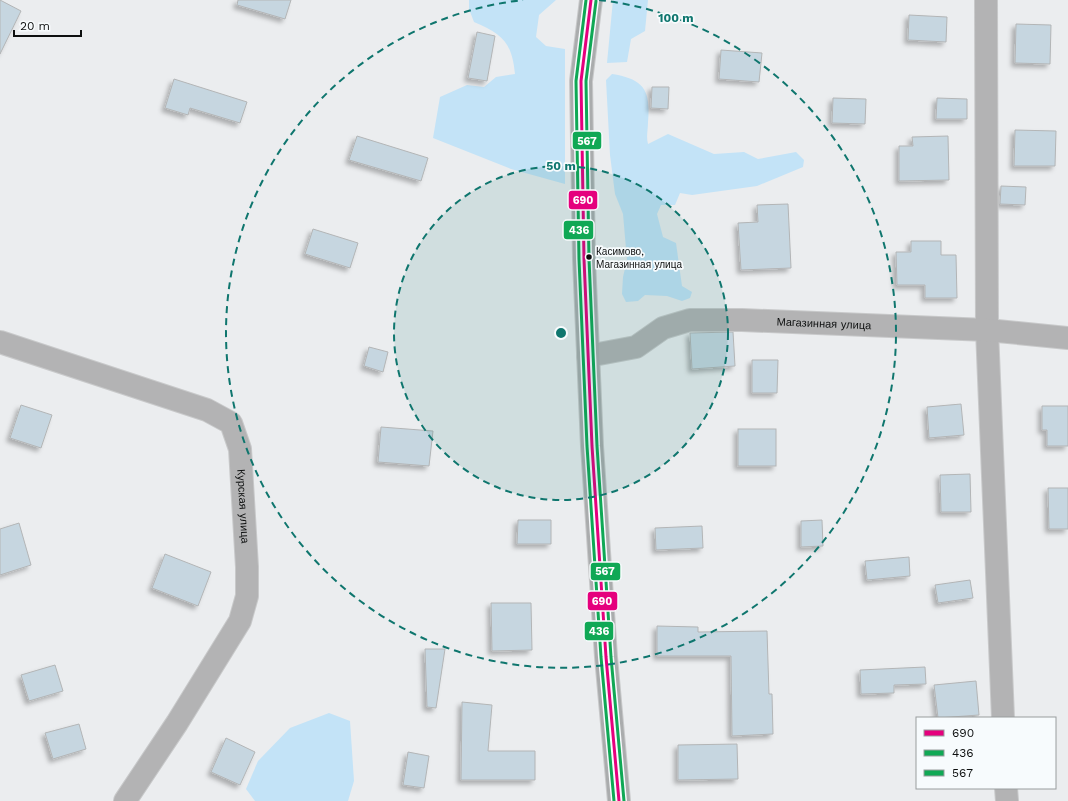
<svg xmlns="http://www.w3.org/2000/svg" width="1068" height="801" font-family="'Work Sans',sans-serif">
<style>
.green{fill:#c3e3f7}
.building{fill:#c6d6e0;stroke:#b3b5b6;filter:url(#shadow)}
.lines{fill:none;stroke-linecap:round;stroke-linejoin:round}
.minor-casing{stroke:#c8c9ca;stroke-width:24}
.major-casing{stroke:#c8c9ca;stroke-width:24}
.minor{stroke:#b3b3b4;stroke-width:22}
.major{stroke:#aaacad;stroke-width:22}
.bus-1-casing{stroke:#f7fbfd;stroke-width:6}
.bus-2-casing{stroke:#f7fbfd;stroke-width:6}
.bus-3-casing{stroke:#f7fbfd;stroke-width:6}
.bus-1{stroke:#e5007d;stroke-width:3}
.bus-2{stroke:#10a855;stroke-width:3}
.bus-3{stroke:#10a855;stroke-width:3}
.ring{fill:none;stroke:#0f766e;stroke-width:2;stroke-dasharray:7 5}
.bus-dot{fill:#0d0f0f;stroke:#f7fbfd;stroke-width:1.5}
.labels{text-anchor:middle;stroke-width:3.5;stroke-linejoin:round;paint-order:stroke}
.bus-label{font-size:10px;fill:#0d0f0f;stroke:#f7fbfd;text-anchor:start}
.street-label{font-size:11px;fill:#0d0f0f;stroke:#f7fbfd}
.centre{fill:#0f766e;stroke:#f7fbfd;stroke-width:2}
.ring-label{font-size:12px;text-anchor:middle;font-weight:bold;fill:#0f766e;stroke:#f7fbfd;stroke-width:3.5;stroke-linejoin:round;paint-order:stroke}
.line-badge{stroke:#f7fbfd;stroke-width:1.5}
.badge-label{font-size:11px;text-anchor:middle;font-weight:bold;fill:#fff}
</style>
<defs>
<filter id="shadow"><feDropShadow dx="-3.5" dy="3.5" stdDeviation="2" flood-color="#0004"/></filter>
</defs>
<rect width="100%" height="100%" fill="#ebedef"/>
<g class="green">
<path d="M 469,0 L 556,0 L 539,15 L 536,37 L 546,46 L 565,49 L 565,184 L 511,169 L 433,138 L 440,97 L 467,85 L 484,87 L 496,77 L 515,74 C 512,42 502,34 474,22 L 469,9 Z"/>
<path d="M 613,0 L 648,0 L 645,31 L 631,39 L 627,62 L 607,63 Z"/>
<path d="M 612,74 C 643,79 651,89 648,122 C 648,130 646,136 648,144 L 668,134 L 714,154 L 744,152 L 758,159 L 796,152 L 804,160 L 803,167 L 757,186 L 692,195 L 680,193 L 675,205 L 661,205 L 657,214 L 663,237 L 676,243 L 682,286 L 692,292 L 690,298 L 682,301 L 667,296 L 645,295 L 638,301 L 626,302 L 622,294 L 623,277 L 627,260 L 623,214 L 615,194 L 610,155 L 606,80 Z"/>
<path d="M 329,713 L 350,721 L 354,781 L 348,801 L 255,801 L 246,789 L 258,761 L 290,728 Z"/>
</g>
<g class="building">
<path d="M 0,0 L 21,11 L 0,54 Z"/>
<path d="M 238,0 L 291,0 L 285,19 L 237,5 Z"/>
<path d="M 909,15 L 947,17 L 946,42 L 908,40 Z"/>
<path d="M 1016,24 L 1051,25 L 1050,64 L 1015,63 Z"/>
<path d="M 477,32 L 495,36 L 487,81 L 468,78 Z"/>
<path d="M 721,50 L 762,53 L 759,82 L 719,79 Z"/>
<path d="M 174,79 L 247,102 L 240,123 L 190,108 L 188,115 L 165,108 Z"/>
<path d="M 652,87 L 669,87 L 668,109 L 651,108 Z"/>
<path d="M 833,98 L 866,99 L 865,124 L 832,123 Z"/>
<path d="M 937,98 L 967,99 L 967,119 L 936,119 Z"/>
<path d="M 1015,130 L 1056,131 L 1055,166 L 1014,166 Z"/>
<path d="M 357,136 L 428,158 L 421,181 L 349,160 Z"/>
<path d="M 948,136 L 949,180 L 899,181 L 899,146 L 913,146 L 912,137 Z"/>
<path d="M 1001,186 L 1026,187 L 1025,205 L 1000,204 Z"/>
<path d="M 788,204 L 791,268 L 741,270 L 738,223 L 758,222 L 757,205 Z"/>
<path d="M 313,229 L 358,243 L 350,268 L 305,254 Z"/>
<path d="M 911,241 L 941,241 L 941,255 L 956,255 L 957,298 L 925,298 L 925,285 L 897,285 L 896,252 L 911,252 Z"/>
<path d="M 733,332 L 735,366 L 692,369 L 690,333 Z"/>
<path d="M 369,347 L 388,352 L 383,372 L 364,366 Z"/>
<path d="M 752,360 L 778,360 L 777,393 L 752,393 Z"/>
<path d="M 961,404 L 964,435 L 929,438 L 927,407 Z"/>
<path d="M 21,405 L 52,415 L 41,448 L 10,438 Z"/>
<path d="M 1042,406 L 1068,406 L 1068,446 L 1047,446 L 1047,430 L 1042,430 Z"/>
<path d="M 381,427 L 433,431 L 429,466 L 378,462 Z"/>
<rect x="738" y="429" width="38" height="37"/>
<path d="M 970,474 L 971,512 L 941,512 L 940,475 Z"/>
<path d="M 1048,488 L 1068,488 L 1068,529 L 1049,529 Z"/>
<path d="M 518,520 L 551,520 L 551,544 L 517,544 Z"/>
<path d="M 822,520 L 823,546 L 801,547 L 801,521 Z"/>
<path d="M 19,523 L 31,565 L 0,575 L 0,529 Z"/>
<path d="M 702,526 L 703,548 L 656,550 L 655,528 Z"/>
<path d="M 165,554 L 211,572 L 198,606 L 152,588 Z"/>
<path d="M 909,557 L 910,576 L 867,580 L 865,561 Z"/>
<path d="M 970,580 L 973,598 L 938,603 L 935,585 Z"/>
<path d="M 491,603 L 531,603 L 532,650 L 492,651 Z"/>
<path d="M 657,626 L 698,627 L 698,632 L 767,631 L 769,694 L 772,694 L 773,734 L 732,736 L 731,656 L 657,656 Z"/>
<path d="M 425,649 L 445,649 L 436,708 L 427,707 Z"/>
<path d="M 55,665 L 63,691 L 29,701 L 21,675 Z"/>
<path d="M 925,667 L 926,684 L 894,685 L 894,693 L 861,694 L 860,670 Z"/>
<path d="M 976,681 L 979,715 L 938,718 L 934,685 Z"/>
<path d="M 462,702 L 492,705 L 488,751 L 535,751 L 535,780 L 461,780 Z"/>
<path d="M 79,724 L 86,749 L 53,759 L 45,733 Z"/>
<path d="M 226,738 L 255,752 L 240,785 L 211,772 Z"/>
<path d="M 737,744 L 738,779 L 678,780 L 678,745 Z"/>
<path d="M 408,752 L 429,756 L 424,788 L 403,785 Z"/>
</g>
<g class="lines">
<g class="minor-casing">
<g id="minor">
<path d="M 986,0 L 987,330 L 1003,718"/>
<path id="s1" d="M 0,342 L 207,410 L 231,423 L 240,449 L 247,567 L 247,596 L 240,621 L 177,723 L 125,801"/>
<path id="s2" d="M 588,356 L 636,347 L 663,328 L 690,320 L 742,320 L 987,330 L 1068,338"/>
<path d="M 1006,788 L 1007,801"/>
</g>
</g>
<g class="major-casing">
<path id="major" d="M 591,0 L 581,81 L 584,259 L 592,446 L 606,657 L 619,801"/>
</g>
<use href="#minor" class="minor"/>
<use href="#major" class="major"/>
<g class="bus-1-casing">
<path id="bus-1" d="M 591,0 L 581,81 L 584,259 L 592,446 L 606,657 L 619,801"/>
</g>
<g class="bus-2-casing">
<path id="bus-2" d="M 586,0 L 576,81 L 579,259 L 587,446 L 601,657 L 614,801"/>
</g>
<g class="bus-3-casing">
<path id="bus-3" d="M 596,1 L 586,81 L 589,259 L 597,446 L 611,657 L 624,801"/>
</g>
<use href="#bus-1" class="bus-1"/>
<use href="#bus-2" class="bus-2"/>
<use href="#bus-3" class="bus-3"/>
</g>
<circle cx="561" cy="333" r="167" fill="#0f766e" fill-opacity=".12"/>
<g class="ring">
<circle cx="561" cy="333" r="167"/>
<path d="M599 0A335 335 0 1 1 523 0"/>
</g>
<circle class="bus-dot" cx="589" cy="257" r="3.5"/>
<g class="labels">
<g class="bus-label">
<text x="596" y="255">Касимово,<tspan x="596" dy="13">Магазинная улица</tspan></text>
</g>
<g class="street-label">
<text dy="4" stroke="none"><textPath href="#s2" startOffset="244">Магазинная улица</textPath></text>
<text dy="4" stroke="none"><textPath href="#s1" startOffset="330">Курская улица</textPath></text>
</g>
</g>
<circle cx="561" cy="333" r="6" class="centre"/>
<g class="ring-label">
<text x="676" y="22">100 m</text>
<text x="561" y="170">50 m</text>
</g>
<g class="line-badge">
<rect x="572" y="131" width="30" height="19" rx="4" fill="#10a855"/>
<rect x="568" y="190" width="30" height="20" rx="4" fill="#e5007d"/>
<rect x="563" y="220" width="31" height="20" rx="4" fill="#10a855"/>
<rect x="590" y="562" width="31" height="19" rx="4" fill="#10a855"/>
<rect x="587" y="591" width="31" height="20" rx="4" fill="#e5007d"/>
<rect x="584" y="621" width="30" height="20" rx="4" fill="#10a855"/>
</g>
<g class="badge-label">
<text x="587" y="145">567</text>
<text x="583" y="204">690</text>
<text x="579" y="234">436</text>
<text x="605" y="575">567</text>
<text x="602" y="605">690</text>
<text x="599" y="635">436</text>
</g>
<rect x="916" y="717" width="140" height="72" fill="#f7fbfd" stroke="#999d9e"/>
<rect x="924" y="730" width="20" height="6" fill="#e5007d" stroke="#999d9e"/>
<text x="952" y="737" font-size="12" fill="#0d0f0f">690</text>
<rect x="924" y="750" width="20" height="6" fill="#10a855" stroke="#999d9e"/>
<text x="952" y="757" font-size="12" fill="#0d0f0f">436</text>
<rect x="924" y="770" width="20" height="6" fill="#10a855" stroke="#999d9e"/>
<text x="952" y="777" font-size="12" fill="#0d0f0f">567</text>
<path d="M14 30v6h67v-6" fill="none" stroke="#0d0f0f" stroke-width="2"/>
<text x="20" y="30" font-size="12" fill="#0d0f0f" stroke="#f7fbfd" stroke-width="3" paint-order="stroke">20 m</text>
</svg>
